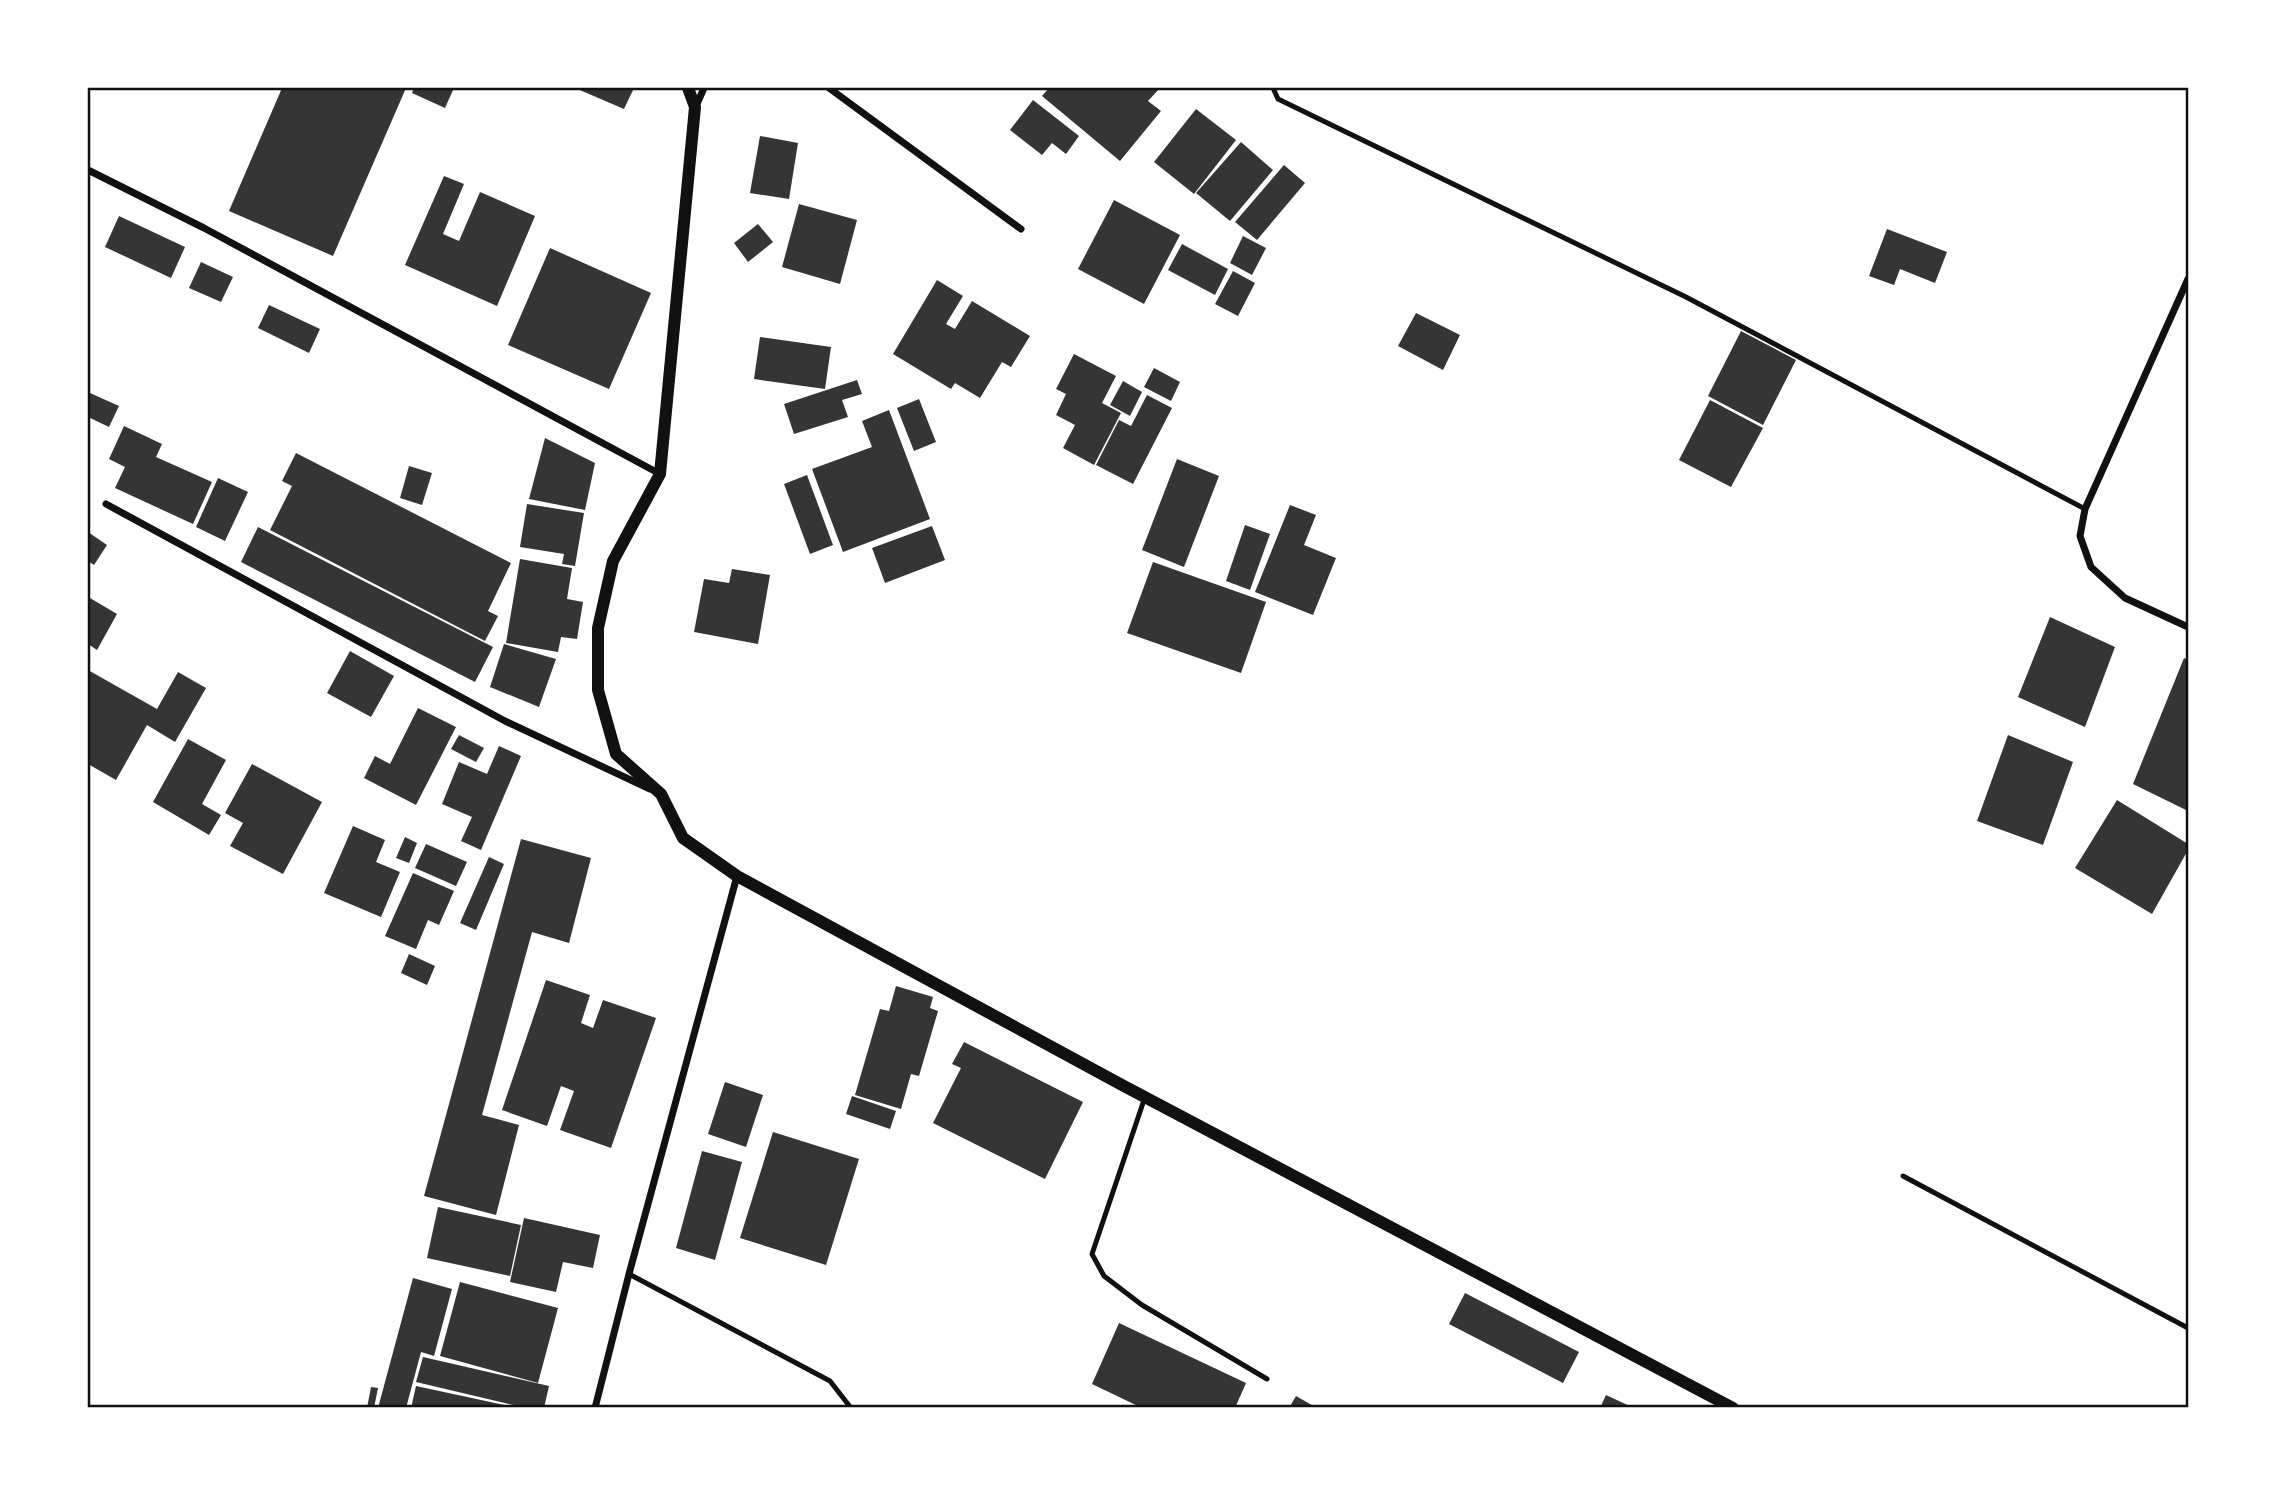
<svg xmlns="http://www.w3.org/2000/svg" width="2276" height="1495" font-family="'IBM Plex Serif',serif">
<style>
.building{fill:#353535}
.lines{fill:none;stroke-linecap:round;stroke-linejoin:round}
.service{stroke:#111;stroke-width:5}
.minor{stroke:#111;stroke-width:7}
.tertiary{stroke:#111;stroke-width:12}
.neatline{fill:none;stroke:#111;stroke-width:2.5}
</style>
<rect width="100%" height="100%" fill="#fff"/>
<g class="building">
<path d="M 282,88 L 406,88 L 333,256 L 229,211 Z"/>
<path d="M 414,88 L 454,88 L 445,108 L 412,93 Z"/>
<path d="M 575,88 L 634,88 L 624,109 Z"/>
<path d="M 1049,88 L 1160,88 L 1148,101 L 1161,111 L 1120,161 L 1042,96 Z"/>
<path d="M 1033,100 L 1079,136 L 1066,154 L 1052,143 L 1042,155 L 1010,130 Z"/>
<path d="M 1196,109 L 1236,140 L 1194,194 L 1154,162 Z"/>
<path d="M 760,136 L 798,143 L 789,199 L 750,193 Z"/>
<path d="M 1241,142 L 1273,170 L 1230,221 L 1196,193 Z"/>
<path d="M 1284,165 L 1305,183 L 1257,240 L 1235,222 Z"/>
<path d="M 444,176 L 464,184 L 443,234 L 459,241 L 480,192 L 535,216 L 497,306 L 405,265 Z"/>
<path d="M 1114,200 L 1180,235 L 1144,304 L 1078,269 Z"/>
<path d="M 799,204 L 857,220 L 840,284 L 782,267 Z"/>
<path d="M 119,216 L 185,247 L 171,278 L 105,247 Z"/>
<path d="M 758,224 L 773,242 L 748,262 L 734,243 Z"/>
<path d="M 1887,229 L 1947,252 L 1935,283 L 1900,269 L 1894,285 L 1869,276 Z"/>
<path d="M 1243,236 L 1266,248 L 1252,275 L 1230,263 Z"/>
<path d="M 1182,244 L 1228,269 L 1215,295 L 1168,270 Z"/>
<path d="M 550,248 L 651,293 L 609,389 L 508,345 Z"/>
<path d="M 201,262 L 233,277 L 221,302 L 189,288 Z"/>
<path d="M 1233,271 L 1255,283 L 1238,316 L 1215,304 Z"/>
<path d="M 937,280 L 963,296 L 946,324 L 955,329 L 972,301 L 1030,336 L 1011,367 L 1002,362 L 980,398 L 955,383 L 951,389 L 893,354 Z"/>
<path d="M 269,305 L 320,329 L 309,353 L 258,328 Z"/>
<path d="M 1416,313 L 1460,335 L 1443,370 L 1398,346 Z"/>
<path d="M 1741,331 L 1796,360 L 1763,425 L 1708,396 Z"/>
<path d="M 760,337 L 831,347 L 825,389 L 754,379 Z"/>
<path d="M 1074,354 L 1116,376 L 1102,403 L 1121,413 L 1094,465 L 1063,448 L 1075,425 L 1056,415 L 1066,394 L 1056,389 Z"/>
<path d="M 1154,368 L 1180,382 L 1171,401 L 1144,387 Z"/>
<path d="M 857,380 L 862,394 L 842,400 L 848,417 L 794,434 L 784,404 Z"/>
<path d="M 1123,381 L 1142,392 L 1130,416 L 1110,405 Z"/>
<path d="M 90,393 L 119,406 L 109,427 L 88,417 L 88,400 Z"/>
<path d="M 1147,395 L 1172,408 L 1133,484 L 1096,465 L 1119,420 L 1131,426 Z"/>
<path d="M 919,399 L 936,442 L 914,451 L 897,408 Z"/>
<path d="M 1710,400 L 1763,428 L 1731,487 L 1679,460 Z"/>
<path d="M 889,410 L 930,519 L 843,552 L 812,469 L 872,447 L 862,421 Z"/>
<path d="M 124,426 L 162,444 L 156,457 L 212,482 L 193,524 L 115,488 L 125,467 L 109,459 Z"/>
<path d="M 545,438 L 595,463 L 585,510 L 529,499 Z"/>
<path d="M 296,453 L 511,563 L 488,611 L 498,616 L 485,641 L 270,530 L 292,486 L 282,481 Z"/>
<path d="M 1177,459 L 1219,476 L 1184,567 L 1142,550 Z"/>
<path d="M 409,466 L 432,473 L 422,505 L 400,498 Z"/>
<path d="M 807,475 L 833,545 L 810,554 L 784,484 Z"/>
<path d="M 218,478 L 248,492 L 225,541 L 196,527 Z"/>
<path d="M 527,504 L 584,513 L 575,566 L 562,564 L 564,554 L 520,547 Z"/>
<path d="M 1290,505 L 1316,515 L 1304,545 L 1336,558 L 1313,615 L 1255,592 Z"/>
<path d="M 1245,525 L 1270,534 L 1250,590 L 1226,581 Z"/>
<path d="M 932,526 L 945,560 L 885,583 L 872,548 Z"/>
<path d="M 258,527 L 493,647 L 475,682 L 241,562 Z"/>
<path d="M 88,532 L 107,545 L 94,565 L 88,561 Z"/>
<path d="M 520,559 L 572,568 L 567,599 L 583,602 L 577,639 L 561,637 L 558,652 L 506,643 Z"/>
<path d="M 1153,562 L 1266,602 L 1241,673 L 1127,633 Z"/>
<path d="M 732,569 L 770,575 L 758,644 L 694,632 L 704,579 L 729,583 Z"/>
<path d="M 90,598 L 117,614 L 97,650 L 88,644 L 88,603 Z"/>
<path d="M 2050,617 L 2115,647 L 2085,727 L 2018,697 Z"/>
<path d="M 504,644 L 556,659 L 539,707 L 490,687 Z"/>
<path d="M 350,651 L 394,676 L 371,717 L 327,693 Z"/>
<path d="M 2184,658 L 2188,660 L 2188,811 L 2133,784 Z"/>
<path d="M 88,670 L 157,709 L 178,672 L 206,688 L 175,742 L 147,725 L 116,780 L 88,764 Z"/>
<path d="M 418,708 L 456,727 L 416,805 L 364,778 L 375,756 L 390,764 Z"/>
<path d="M 459,735 L 484,748 L 476,762 L 451,749 Z"/>
<path d="M 2008,735 L 2073,762 L 2043,845 L 1977,821 Z"/>
<path d="M 188,739 L 226,760 L 202,804 L 221,815 L 209,835 L 153,802 Z"/>
<path d="M 499,746 L 521,756 L 481,850 L 461,841 L 472,817 L 442,804 L 459,762 L 487,774 Z"/>
<path d="M 252,764 L 322,802 L 283,874 L 230,846 L 243,823 L 225,813 Z"/>
<path d="M 2117,800 L 2188,844 L 2188,850 L 2152,914 L 2075,868 Z"/>
<path d="M 353,826 L 385,840 L 376,862 L 400,872 L 381,917 L 324,893 Z"/>
<path d="M 405,837 L 417,843 L 409,863 L 396,858 Z"/>
<path d="M 521,839 L 591,858 L 569,943 L 532,932 L 482,1115 L 519,1125 L 496,1215 L 424,1196 Z"/>
<path d="M 426,844 L 467,862 L 456,886 L 415,868 Z"/>
<path d="M 489,857 L 504,864 L 476,930 L 460,923 Z"/>
<path d="M 413,873 L 454,891 L 439,925 L 428,920 L 416,949 L 385,936 Z"/>
<path d="M 409,954 L 435,966 L 427,985 L 401,973 Z"/>
<path d="M 546,980 L 590,995 L 581,1023 L 593,1028 L 603,1000 L 656,1018 L 611,1148 L 560,1130 L 574,1091 L 561,1086 L 547,1126 L 502,1110 Z"/>
<path d="M 896,986 L 933,997 L 930,1008 L 938,1011 L 919,1076 L 911,1074 L 901,1109 L 855,1095 L 880,1009 L 889,1011 Z"/>
<path d="M 964,1042 L 1083,1102 L 1045,1179 L 933,1123 L 961,1068 L 952,1064 Z"/>
<path d="M 725,1082 L 763,1095 L 746,1147 L 708,1134 Z"/>
<path d="M 852,1096 L 896,1111 L 890,1129 L 846,1114 Z"/>
<path d="M 773,1132 L 859,1159 L 826,1265 L 740,1238 Z"/>
<path d="M 702,1151 L 742,1162 L 715,1260 L 676,1248 Z"/>
<path d="M 438,1207 L 521,1225 L 510,1276 L 427,1258 Z"/>
<path d="M 524,1218 L 600,1235 L 593,1268 L 563,1262 L 556,1292 L 510,1282 Z"/>
<path d="M 413,1278 L 452,1289 L 434,1356 L 421,1352 L 406,1408 L 378,1408 Z"/>
<path d="M 460,1282 L 558,1308 L 538,1383 L 440,1356 Z"/>
<path d="M 1465,1293 L 1579,1352 L 1563,1383 L 1449,1324 Z"/>
<path d="M 1119,1323 L 1246,1383 L 1235,1408 L 1142,1408 L 1092,1384 Z"/>
<path d="M 423,1357 L 549,1386 L 544,1408 L 526,1408 L 416,1382 Z"/>
<path d="M 416,1386 L 509,1406 L 509,1408 L 411,1408 Z"/>
<path d="M 371,1387 L 378,1388 L 374,1408 L 367,1408 Z"/>
<path d="M 1606,1395 L 1634,1408 L 1600,1408 Z"/>
<path d="M 1296,1396 L 1317,1408 L 1289,1408 Z"/>
</g>
<g class="lines">
<g class="service">
<path d="M 1273,88 L 1278,99 L 1686,297 L 2085,509"/>
<path d="M 1145,1097 L 1092,1254 L 1104,1276 L 1142,1305 L 1267,1379"/>
<path d="M 1903,1176 L 2188,1328"/>
<path d="M 629,1274 L 830,1381 L 851,1408"/>
</g>
<g class="minor">
<path d="M 829,88 L 1021,229"/>
<path d="M 696,106 L 704,88"/>
<path d="M 88,170 L 204,228 L 660,474"/>
<path d="M 2188,279 L 2085,509 L 2080,536 L 2091,567 L 2125,598 L 2188,627"/>
<path d="M 106,504 L 505,721 L 650,789"/>
<path d="M 595,1408 L 629,1274 L 737,876"/>
</g>
<path class="tertiary" d="M 688,88 L 695,107 L 660,474 L 613,561 L 598,628 L 598,690 L 616,754 L 661,794 L 683,838 L 737,876 L 1122,1085 L 1733,1408"/>
</g>
<rect width="2276" height="1495" fill="none" stroke="#ffffff" stroke-width="178"/>
<rect x="89" y="89" width="2098" height="1317" class="neatline"/>
</svg>
